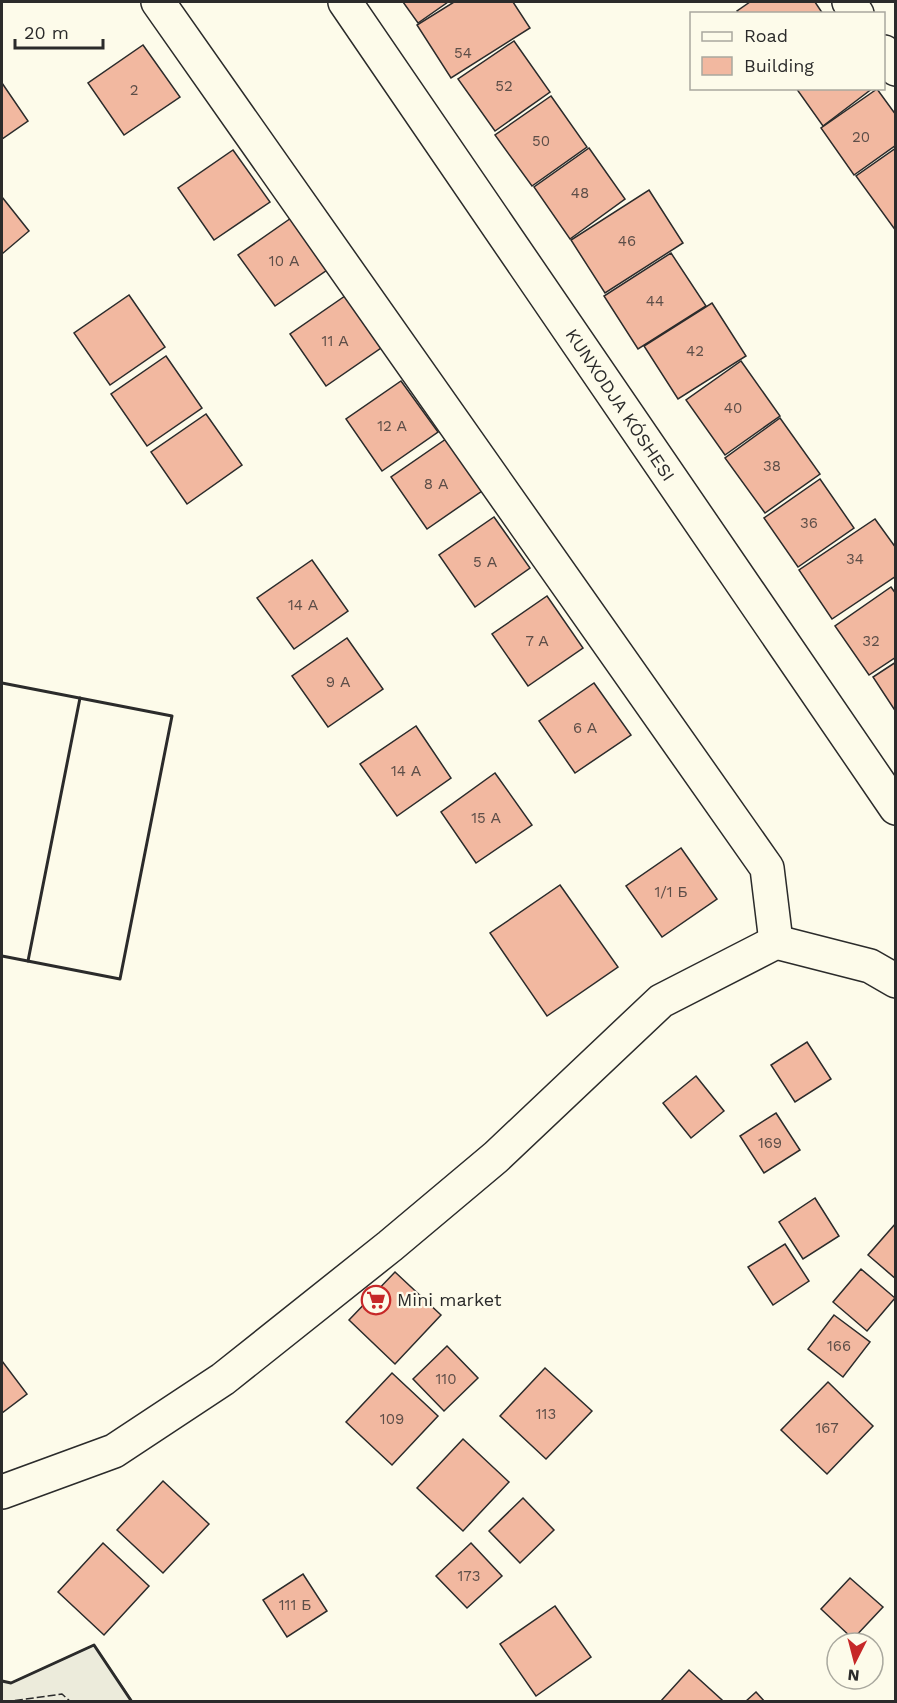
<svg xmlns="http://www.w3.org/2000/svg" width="897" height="1703" font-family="'Work Sans',sans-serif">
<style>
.green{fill:#ecebdb;stroke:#74746e;stroke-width:1.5}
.building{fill:#f2b8a0;stroke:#2b2b2b;stroke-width:1.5}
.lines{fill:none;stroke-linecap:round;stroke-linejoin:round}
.minor-casing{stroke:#2b2b2b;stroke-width:36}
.minor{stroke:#fdfbea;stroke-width:33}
.fence{stroke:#2b2b2b;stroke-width:1.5;stroke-dasharray:8 3;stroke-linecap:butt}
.wall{stroke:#2b2b2b;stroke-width:3}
.labels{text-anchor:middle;stroke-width:4.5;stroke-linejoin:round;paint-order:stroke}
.number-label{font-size:15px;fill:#5d4e48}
.street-label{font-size:18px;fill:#2b2b2b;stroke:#fdfbea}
.poi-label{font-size:18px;fill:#2b2b2b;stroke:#fdfbea;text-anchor:start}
</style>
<rect width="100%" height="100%" fill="#fdfbea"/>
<path class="green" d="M 94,1645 L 132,1701 L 2,1701 L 2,1681 L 11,1683 Z"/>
<g class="building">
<path d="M 403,2 L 448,2 L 418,23 Z"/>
<path d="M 454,2 L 513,2 L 530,28 L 451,78 L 417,25 Z"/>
<path d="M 750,2 L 815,2 L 823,14 L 739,14 L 737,11 Z"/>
<path d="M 514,41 L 550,92 L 495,131 L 458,79 Z"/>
<path d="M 143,45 L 180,97 L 124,135 L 88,83 Z"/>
<path d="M 2,83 L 28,121 L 2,139 Z"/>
<path d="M 796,88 L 873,88 L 823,126 Z"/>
<path d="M 877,89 L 896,115 L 896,145 L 854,175 L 821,128 Z"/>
<path d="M 551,96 L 587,147 L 532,186 L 495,135 Z"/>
<path d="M 589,148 L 625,199 L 570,239 L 534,187 Z"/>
<path d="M 896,148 L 896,231 L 856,176 Z"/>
<path d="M 233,150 L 270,202 L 214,240 L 178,188 Z"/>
<path d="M 649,190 L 683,243 L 605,293 L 571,240 Z"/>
<path d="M 2,197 L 29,231 L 2,254 Z"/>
<path d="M 294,216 L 330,268 L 275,306 L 238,255 Z"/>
<path d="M 671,253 L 706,306 L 638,349 L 604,296 Z"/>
<path d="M 129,295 L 165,347 L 110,385 L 74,333 Z"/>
<path d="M 345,296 L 381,348 L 326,386 L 290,334 Z"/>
<path d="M 712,303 L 746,356 L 678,399 L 644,346 Z"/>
<path d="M 166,356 L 202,408 L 147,446 L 111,394 Z"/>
<path d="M 741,361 L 780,416 L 725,455 L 686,400 Z"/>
<path d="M 401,381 L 438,432 L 382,471 L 346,419 Z"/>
<path d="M 206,414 L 242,465 L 187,504 L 151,452 Z"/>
<path d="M 780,418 L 820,474 L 765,513 L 725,458 Z"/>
<path d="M 446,439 L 482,491 L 427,529 L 391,477 Z"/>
<path d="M 820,479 L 854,528 L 798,567 L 764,518 Z"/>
<path d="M 494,517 L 530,568 L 475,607 L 439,555 Z"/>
<path d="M 875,519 L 896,548 L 896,576 L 832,619 L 799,570 Z"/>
<path d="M 312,560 L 348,611 L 294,649 L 257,598 Z"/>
<path d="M 891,587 L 896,594 L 896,657 L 869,675 L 835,626 Z"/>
<path d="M 547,596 L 583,648 L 528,686 L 492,634 Z"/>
<path d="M 347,638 L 383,689 L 328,727 L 292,676 Z"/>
<path d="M 896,662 L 896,712 L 873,677 Z"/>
<path d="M 594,683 L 631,735 L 575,773 L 539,721 Z"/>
<path d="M 416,726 L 451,778 L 397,816 L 360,764 Z"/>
<path d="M 495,773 L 532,825 L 476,863 L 441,812 Z"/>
<path d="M 681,848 L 717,899 L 662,937 L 626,886 Z"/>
<path d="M 560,885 L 618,967 L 547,1016 L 490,933 Z"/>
<path d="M 807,1042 L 831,1079 L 795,1102 L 771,1065 Z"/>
<path d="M 696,1076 L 724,1111 L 691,1138 L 663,1103 Z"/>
<path d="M 776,1113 L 800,1150 L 764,1173 L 740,1136 Z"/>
<path d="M 815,1198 L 839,1236 L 803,1259 L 779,1222 Z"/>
<path d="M 896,1223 L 896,1279 L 868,1255 Z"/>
<path d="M 785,1244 L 809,1281 L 773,1305 L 748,1267 Z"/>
<path d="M 861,1269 L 895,1298 L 867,1331 L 833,1302 Z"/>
<path d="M 395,1272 L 441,1315 L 395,1364 L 349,1320 Z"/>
<path d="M 834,1315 L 870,1342 L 843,1377 L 808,1349 Z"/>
<path d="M 447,1346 L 478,1378 L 444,1411 L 413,1379 Z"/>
<path d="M 2,1361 L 27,1394 L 2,1413 Z"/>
<path d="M 545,1368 L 592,1411 L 546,1459 L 500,1416 Z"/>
<path d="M 392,1373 L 438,1416 L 392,1465 L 346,1422 Z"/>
<path d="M 828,1382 L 873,1426 L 827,1474 L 781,1430 Z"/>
<path d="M 463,1439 L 509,1482 L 463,1531 L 417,1488 Z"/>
<path d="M 163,1481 L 209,1524 L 163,1573 L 117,1530 Z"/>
<path d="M 523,1498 L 554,1530 L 520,1563 L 489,1531 Z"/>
<path d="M 103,1543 L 149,1586 L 104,1635 L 58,1592 Z"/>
<path d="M 471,1543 L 502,1576 L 467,1608 L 436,1576 Z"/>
<path d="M 303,1574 L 327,1611 L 287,1637 L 263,1600 Z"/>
<path d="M 850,1578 L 883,1607 L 853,1639 L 821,1609 Z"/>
<path d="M 555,1606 L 591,1657 L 536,1696 L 500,1644 Z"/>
<path d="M 689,1670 L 722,1700 L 721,1702 L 660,1702 Z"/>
<path d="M 756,1692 L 765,1702 L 745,1702 Z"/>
</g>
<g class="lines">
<g class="minor-casing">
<g id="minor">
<path d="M 158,2 L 767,868 L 776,942"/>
<path d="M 345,2 L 896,808"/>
<path d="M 849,2 L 857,14"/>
<path d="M 884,52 L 896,69"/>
<path d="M 2,1492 L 114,1451 L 223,1379 L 390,1246 L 496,1157 L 661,1001 L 776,942 L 870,966 L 896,981"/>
</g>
</g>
<use href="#minor" class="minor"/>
<path class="fence" d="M 4,1702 L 62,1694 L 71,1702"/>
<g class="wall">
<path d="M 2,683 L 172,716 L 120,979 L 2,956"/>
<path d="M 28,961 L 80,698"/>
<path d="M 2,1681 L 11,1683 L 94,1645 L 132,1702"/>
</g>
</g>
<defs>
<g id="supermarket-ring" transform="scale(1.5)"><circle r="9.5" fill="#fdfbea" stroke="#c62828" stroke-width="1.5"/><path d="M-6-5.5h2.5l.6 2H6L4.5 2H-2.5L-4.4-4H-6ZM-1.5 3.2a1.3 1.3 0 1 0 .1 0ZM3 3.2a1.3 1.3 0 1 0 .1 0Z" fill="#c62828"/></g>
</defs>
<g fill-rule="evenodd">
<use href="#supermarket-ring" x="376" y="1300"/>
</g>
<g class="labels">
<g class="number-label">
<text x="463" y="58">54</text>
<text x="504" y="91">52</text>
<text x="134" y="95">2</text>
<text x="861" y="142">20</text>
<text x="541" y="146">50</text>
<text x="580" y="198">48</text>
<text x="627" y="246">46</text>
<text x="284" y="266">10 А</text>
<text x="655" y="306">44</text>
<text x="335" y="346">11 А</text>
<text x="695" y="356">42</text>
<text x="733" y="413">40</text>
<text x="392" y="431">12 А</text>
<text x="772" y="471">38</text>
<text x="436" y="489">8 А</text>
<text x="809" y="528">36</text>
<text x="855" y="564">34</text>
<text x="485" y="567">5 А</text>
<text x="303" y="610">14 А</text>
<text x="537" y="646">7 А</text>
<text x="871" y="646">32</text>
<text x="338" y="687">9 А</text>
<text x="585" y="733">6 А</text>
<text x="406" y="776">14 А</text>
<text x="486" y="823">15 А</text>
<text x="671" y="897">1/1 Б</text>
<text x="770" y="1148">169</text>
<text x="839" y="1351">166</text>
<text x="446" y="1384">110</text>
<text x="546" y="1419">113</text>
<text x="392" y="1424">109</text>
<text x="827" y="1433">167</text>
<text x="469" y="1581">173</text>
<text x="295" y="1610">111 Б</text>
</g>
<g class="street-label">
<text transform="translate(620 405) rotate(56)" y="6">KUNXODJA KÓSHESI</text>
</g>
<g class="poi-label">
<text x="397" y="1306">Mini market</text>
</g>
</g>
<rect width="897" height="1703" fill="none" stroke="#2b2b2b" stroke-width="6"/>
<rect x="690" y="12" width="195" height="78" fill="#fdfbea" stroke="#a9a89e" stroke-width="1.5"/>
<rect x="702" y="32" width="30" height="9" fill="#fdfbea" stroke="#a9a89e" stroke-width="1.5"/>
<text x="744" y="42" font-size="18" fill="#2b2b2b">Road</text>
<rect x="702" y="57" width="30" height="18" fill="#f2b8a0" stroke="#a9a89e" stroke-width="1.5"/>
<text x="744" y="72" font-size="18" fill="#2b2b2b">Building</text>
<g transform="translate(855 1661) rotate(186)"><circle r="28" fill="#fdfbea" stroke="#a9a89e" stroke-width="1.5"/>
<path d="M0-4.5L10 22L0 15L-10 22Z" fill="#c62828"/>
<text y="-9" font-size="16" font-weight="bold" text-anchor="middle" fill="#2b2b2b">N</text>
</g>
<path d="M15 39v9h88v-9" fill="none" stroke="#2b2b2b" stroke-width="3"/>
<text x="24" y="39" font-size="18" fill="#2b2b2b" stroke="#fdfbea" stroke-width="4.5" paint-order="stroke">20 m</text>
</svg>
